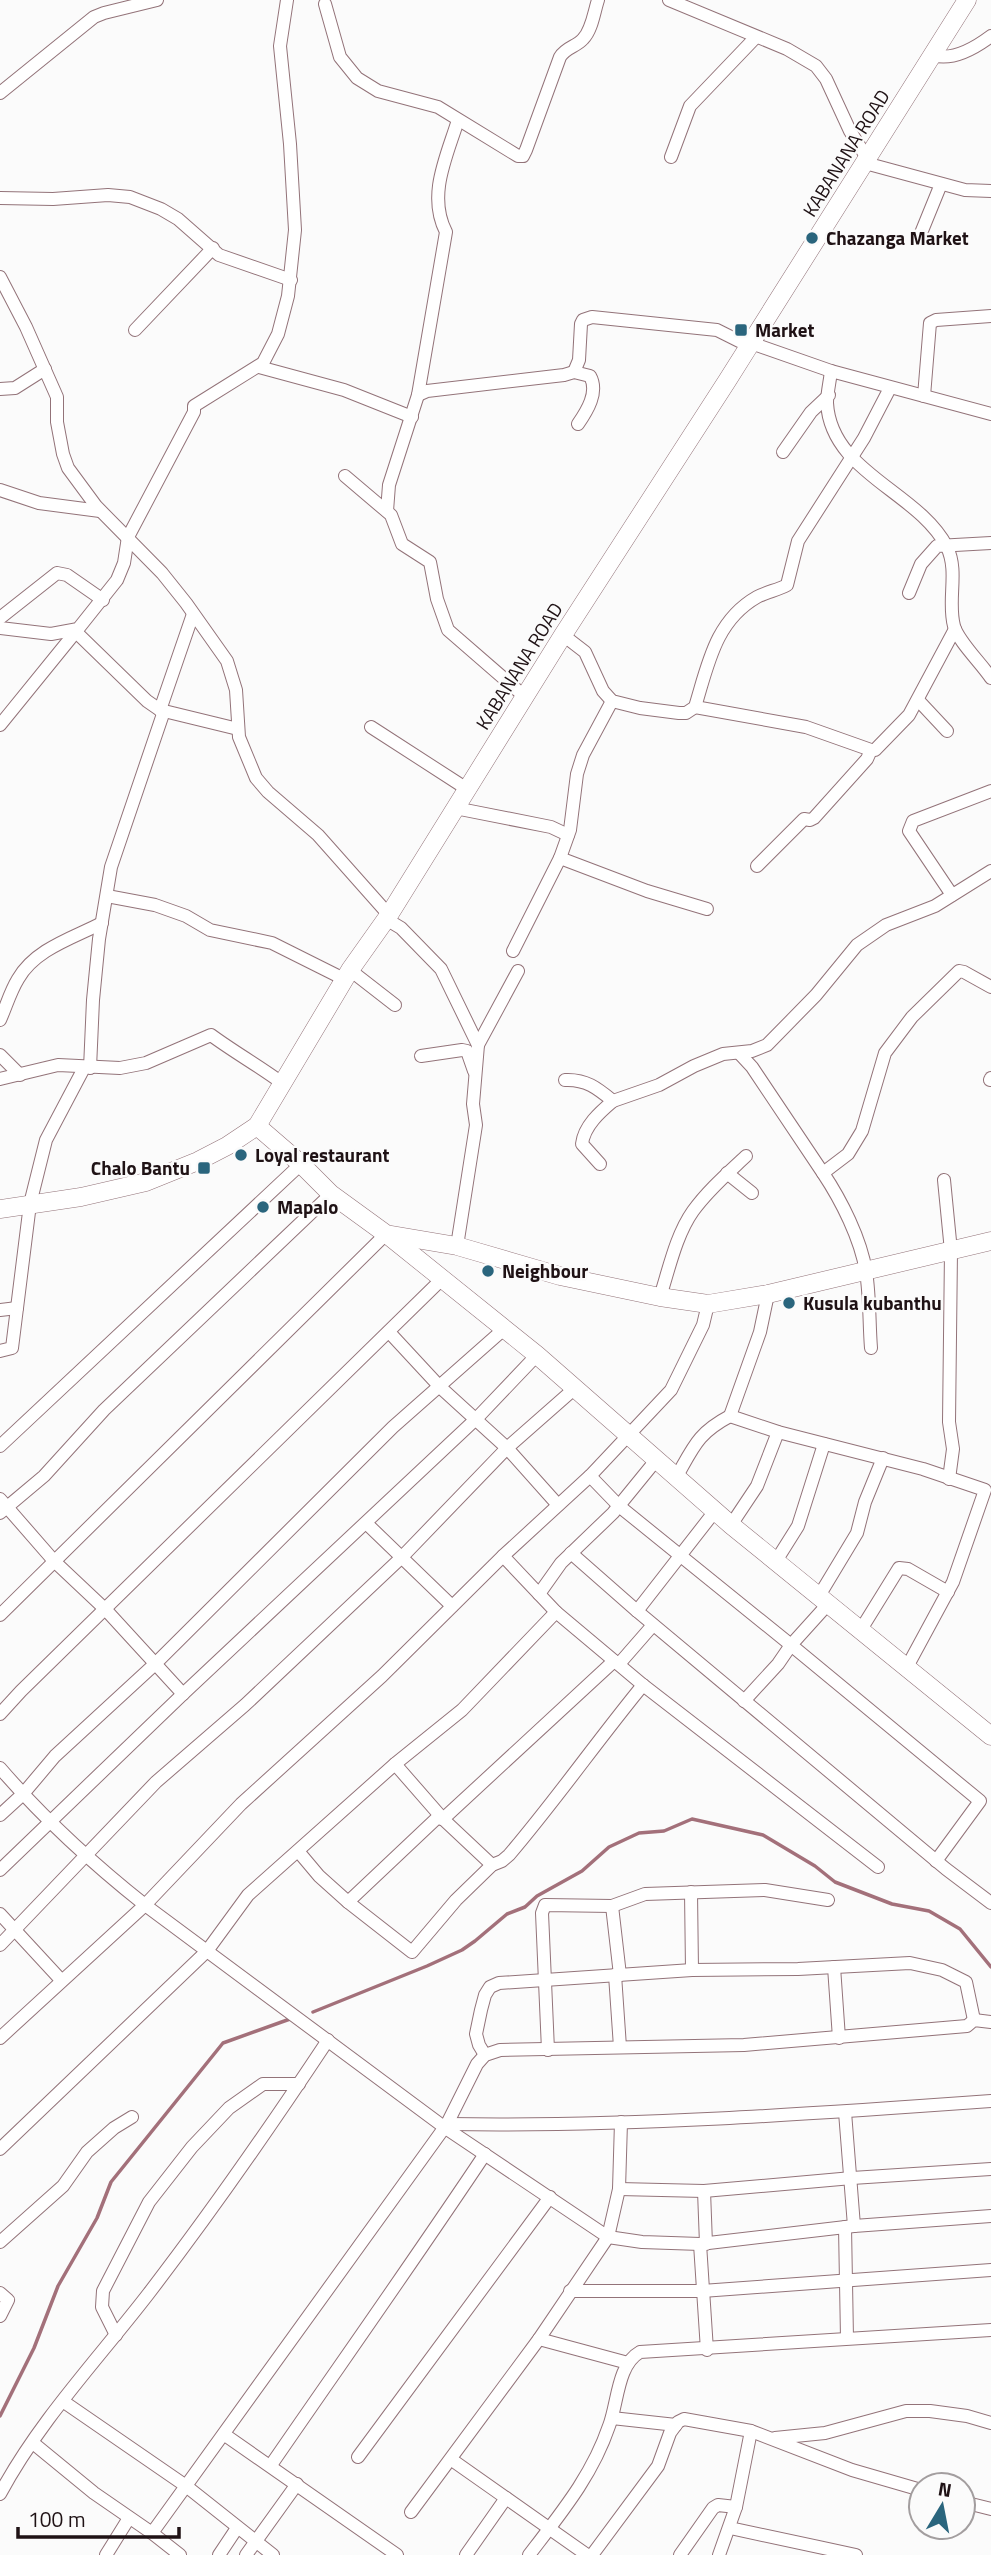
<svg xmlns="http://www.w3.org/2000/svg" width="991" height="2555" font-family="'Titillium Web',sans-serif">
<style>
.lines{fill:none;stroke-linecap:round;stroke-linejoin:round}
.stream{stroke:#a3707a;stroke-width:3.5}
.street-casing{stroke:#937379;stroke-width:14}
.secondary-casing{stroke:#937379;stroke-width:19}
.street{stroke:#fff;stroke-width:12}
.secondary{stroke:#fff;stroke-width:18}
.poi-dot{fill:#2a657d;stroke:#fbfbfb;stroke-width:2.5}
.labels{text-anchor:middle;stroke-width:5;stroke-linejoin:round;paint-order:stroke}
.street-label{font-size:19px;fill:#1f1215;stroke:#fbfbfb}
.poi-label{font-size:19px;font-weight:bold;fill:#1f1215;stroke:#fbfbfb;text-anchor:start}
</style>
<rect width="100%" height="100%" fill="#fbfbfb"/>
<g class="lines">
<g class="stream">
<path d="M 313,2012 L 427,1966 L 462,1950 L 475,1941 L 507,1914 L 525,1907 L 537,1896 L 582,1871 L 609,1847 L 639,1833 L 664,1831 L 692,1819 L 763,1835 L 815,1866 L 835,1882 L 892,1904 L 929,1911 L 960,1929 L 991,1967"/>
<path d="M 0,2416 L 34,2348 L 58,2286 L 97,2218 L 111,2182 L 223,2043 L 290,2019"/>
</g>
<g class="street-casing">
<g id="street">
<path d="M 669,0 L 787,49 L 816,66 L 826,79 L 850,131 L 867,158"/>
<path d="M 325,4 L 340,57 L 357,78 L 378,91 L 438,107 L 518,156 L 523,156 L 526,150 L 560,57 C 566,47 576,47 583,39 C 592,30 594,12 598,0"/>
<path d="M 933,55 C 952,61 975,48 991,36"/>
<path d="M 0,93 L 94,17 L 104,13 L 157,0"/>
<path d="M 671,157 L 690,106 L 756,37"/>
<path d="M 865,163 L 965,190 L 991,191"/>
<path d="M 0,198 L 53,199 L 108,195 L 130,197 L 161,209 L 178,219 L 219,255 L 291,280"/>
<path d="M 919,238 L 941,184"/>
<path d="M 0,277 L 26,327 L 57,397 L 57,422 L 63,454 L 68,468 L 96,506 L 162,573 L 186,603 L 227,661 L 236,690 L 239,737 L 256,778 L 268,792 L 318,835 L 389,915"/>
<path d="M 135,330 L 213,248"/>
<path d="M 751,343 L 831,371 L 991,414"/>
<path d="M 259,367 L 344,390 L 412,417"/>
<path d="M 831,371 C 830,381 827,393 827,403 C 831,473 918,491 947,547 C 959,572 947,600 954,626 C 958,641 981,663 991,678"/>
<path d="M 574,372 L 579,360 L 581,324 L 583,320 L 592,317 L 717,330 L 749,346"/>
<path d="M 0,389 L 15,388 L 45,369"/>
<path d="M 418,395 L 427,391 L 564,375 L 574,372 L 590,376 C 599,392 587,411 578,424"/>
<path d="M 924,396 L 930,323 L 936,320 L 991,316"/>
<path d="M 783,452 L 811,412 L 829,395"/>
<path d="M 345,476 L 391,515 L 402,544 L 430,562 L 437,599 L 448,630 L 524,696"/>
<path d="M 0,490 L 39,503 L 100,511"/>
<path d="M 387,511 L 389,485 L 418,395 L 446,232 C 427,195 447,156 458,120"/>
<path d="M 909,593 L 921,564 L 937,546 L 991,543"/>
<path d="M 0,618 L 57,573 L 67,575 L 103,600"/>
<path d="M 0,628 L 51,634 L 78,629 L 117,580 L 124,563 L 128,537 L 194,412 L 194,406 L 263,363 L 278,334 L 288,296 L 295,230 L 290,144 L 280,46 L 287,0"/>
<path d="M 76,632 L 147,701 L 160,710 L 238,729"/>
<path d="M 563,635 L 585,652 L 603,691 L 612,701 L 640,708 L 679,713 L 686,713 L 695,707 C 708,665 715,621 757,597 C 766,592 778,590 787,585 L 798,541 L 864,438 L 890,388"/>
<path d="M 918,700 L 947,731"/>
<path d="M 695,707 L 806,727 L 871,750 L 875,750 L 909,715 L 955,629"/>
<path d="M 160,710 L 193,614"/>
<path d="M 0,725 L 78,629"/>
<path d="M 371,727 L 467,789"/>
<path d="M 455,808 L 551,827 L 568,835"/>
<path d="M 560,858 L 647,891 L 707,909"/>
<path d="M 757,866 L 804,819 L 810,820 L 814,818 L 867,759 L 871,750"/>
<path d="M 952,895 L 909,831 L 913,821 L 991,791"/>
<path d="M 107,896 L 155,905 L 186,916 L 210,930 L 272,943 L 344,979"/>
<path d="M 386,919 L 401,928 L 441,969 L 478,1045 L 473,1104 L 476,1125 L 457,1246"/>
<path d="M 513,951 L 560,858 L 570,830 L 577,774 L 583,755 L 612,701"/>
<path d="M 350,970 L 395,1005"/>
<path d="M 0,1020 C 6,1007 10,992 18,979 C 35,949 73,938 102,923"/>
<path d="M 478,1045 L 518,971"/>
<path d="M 739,1053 L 752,1067 L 823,1173"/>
<path d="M 0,1055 L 20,1075"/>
<path d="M 421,1056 L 462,1050 L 467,1051 L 474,1071"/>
<path d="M 90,1068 L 93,1000 L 99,939 L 111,867 L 164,711"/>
<path d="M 0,1079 L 58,1065 L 120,1068 L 146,1063 L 211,1035 C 234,1052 259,1066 282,1083"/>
<path d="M 565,1080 C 586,1079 597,1088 613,1101 L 659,1085 L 694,1066 L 723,1054 L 752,1051 L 767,1045 L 816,995 L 857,945 L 886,925 L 935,906 L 991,871"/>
<path d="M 990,1080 L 991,1078"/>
<path d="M 600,1164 L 582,1144 C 584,1126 600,1112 613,1101"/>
<path d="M 727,1173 L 752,1193"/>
<path d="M 944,1180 L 951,1251 L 949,1422 L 953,1449 L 949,1479"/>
<path d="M 768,1294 L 760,1332 L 730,1416 L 778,1432 L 923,1469 L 985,1490 L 953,1582 L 907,1667"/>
<path d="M 660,1297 C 669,1269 676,1235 693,1211 C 708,1190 728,1173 746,1156"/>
<path d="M 0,1310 L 17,1308"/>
<path d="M 389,1332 L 440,1387 L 507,1448 L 558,1505"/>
<path d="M 871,1348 C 869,1323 870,1296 866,1272 C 861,1239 841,1200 823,1173 L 848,1154 L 862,1131 L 885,1053 L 912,1017 L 959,971 L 964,972 L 991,987"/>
<path d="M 0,1351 L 12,1348 L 30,1204 L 46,1140 L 84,1068"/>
<path d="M 0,1446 L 301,1164"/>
<path d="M 590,1476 L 619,1506 L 791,1645 L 778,1664 L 744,1701"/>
<path d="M 677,1476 C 694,1446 698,1433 730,1416"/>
<path d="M 0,1499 L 54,1561 L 106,1610 L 183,1694"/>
<path d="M 0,1513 L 44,1476 L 104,1410 L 331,1194"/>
<path d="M 366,1523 L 452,1606"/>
<path d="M 731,1525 L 757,1486 L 778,1432"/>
<path d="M 571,1553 L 637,1611 L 946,1869 L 991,1903"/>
<path d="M 503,1556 L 556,1612"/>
<path d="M 776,1561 L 798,1526 L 824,1444"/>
<path d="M 539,1594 L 561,1563 L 613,1513 L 657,1459"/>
<path d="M 819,1596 L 857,1533 L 865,1502 L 883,1458"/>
<path d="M 828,1604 L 791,1645 L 980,1801 L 936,1861"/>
<path d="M 637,1611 L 715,1511"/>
<path d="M 0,1615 L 386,1234"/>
<path d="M 860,1631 L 899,1568 L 908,1569 L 948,1592"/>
<path d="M 614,1661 L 443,1819 L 437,1818 L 348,1902 L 412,1952 L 456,1900 L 492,1865 L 502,1861 L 509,1855 C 556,1800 597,1741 643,1685"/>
<path d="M 619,1664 L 653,1625"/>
<path d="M 0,1714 L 21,1691 L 442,1279"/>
<path d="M 395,1764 L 443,1819 L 492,1865"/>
<path d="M 0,1768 C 44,1819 92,1863 145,1905 L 444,2127 L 608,2237 L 642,2242 L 700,2244 L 854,2226 L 991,2216"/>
<path d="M 0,1815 L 23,1794 L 55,1756 L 155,1664 L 393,1427 L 504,1329"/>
<path d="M 298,1851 L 319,1876 L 348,1902"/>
<path d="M 0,1870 L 183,1694 L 477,1418 L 537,1355"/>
<path d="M 691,1892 L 692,1970"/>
<path d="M 612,1906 L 620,1975"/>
<path d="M 0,1914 L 61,1980"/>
<path d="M 0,1945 L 156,1782 L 245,1705 L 402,1557 L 507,1448 L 574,1389"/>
<path d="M 834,1967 L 839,2038"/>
<path d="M 615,1975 L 620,2047"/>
<path d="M 0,2038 L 145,1905 L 241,1804 L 382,1676 L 503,1556 L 590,1476 L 671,1390 L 703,1325 L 708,1304"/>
<path d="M 548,2050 L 542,1913 L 545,1905 L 612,1906 L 645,1894 L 765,1890 L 828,1900"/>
<path d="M 485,2055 L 479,2045 L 476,2034 L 481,2010 L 485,1995 L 490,1987 L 499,1983 L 692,1970 L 798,1969 L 910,1963 L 942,1970 L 966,1982 L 974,2020"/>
<path d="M 845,2112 L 854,2226"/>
<path d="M 447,2124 C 628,2127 810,2114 991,2101"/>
<path d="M 0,2149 L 207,1951 L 248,1895 L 395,1764 L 462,1710 L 556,1612 L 643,1685 L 878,1867"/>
<path d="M 619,2189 L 704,2191"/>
<path d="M 845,2227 L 847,2338"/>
<path d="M 0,2242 L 63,2186 L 87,2152 L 114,2128 L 132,2117"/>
<path d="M 700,2244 L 707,2350"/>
<path d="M 706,2244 L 704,2191 L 852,2178 L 991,2169"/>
<path d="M 570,2291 L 702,2291 L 991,2270"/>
<path d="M 0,2293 L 8,2300 L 0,2316"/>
<path d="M 116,2335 L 102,2307 L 103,2291 L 149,2202 L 192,2147 L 229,2108 L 263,2084 L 299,2084"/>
<path d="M 539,2339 L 628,2363"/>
<path d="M 64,2402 L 186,2486 L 273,2555"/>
<path d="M 612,2418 L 676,2425"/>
<path d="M 225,2435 L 397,2555"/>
<path d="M 775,2438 L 825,2433 L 906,2411 L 930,2411 L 967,2416 L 991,2423"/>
<path d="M 33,2443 L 94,2493 L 152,2533"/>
<path d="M 358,2457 L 550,2197"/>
<path d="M 452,2460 L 587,2555"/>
<path d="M 271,2465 C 342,2362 415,2259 485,2154"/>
<path d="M 0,2494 C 39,2421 99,2358 149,2293 C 212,2211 271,2126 328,2040"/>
<path d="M 963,2502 L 991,2509"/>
<path d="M 411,2512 L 539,2339 L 608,2237 L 619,2189 L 621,2122"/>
<path d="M 730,2528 L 856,2555"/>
<path d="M 106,2555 L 129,2518"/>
<path d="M 180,2555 L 152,2533 L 447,2124 L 477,2064 L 485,2055 L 500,2050 L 744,2045 L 967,2026 L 974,2020 L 991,2022"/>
<path d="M 219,2555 L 237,2528"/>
<path d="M 246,2555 L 297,2484"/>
<path d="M 466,2555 L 506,2498"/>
<path d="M 529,2555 C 561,2513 592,2476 609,2426 C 618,2403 617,2365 640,2352 L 991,2330"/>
<path d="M 592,2555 L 658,2466 L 670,2433 L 678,2422 L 684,2419 L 751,2431 L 852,2470 L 921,2490"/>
<path d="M 680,2555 L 713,2508 L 718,2505 L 736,2507"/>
<path d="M 719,2555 L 736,2507 L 751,2431"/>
</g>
</g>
<g class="secondary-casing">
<g id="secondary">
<path d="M 257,1126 L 301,1164 L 331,1194 L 386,1234 L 457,1246 L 560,1276 L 660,1297 L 708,1304 L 768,1294 L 991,1241"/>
<path d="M 0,1209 L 81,1197 L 146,1182 L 198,1161 L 227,1146 L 257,1126 L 350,970 L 389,915 L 563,635 L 727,381 L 967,0"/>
<path d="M 389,1236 L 537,1355 L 731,1525 L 991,1736"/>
</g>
</g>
<use href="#street" class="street"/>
<use href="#secondary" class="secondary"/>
</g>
<g class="poi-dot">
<circle cx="812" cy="238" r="7"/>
<rect x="734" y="323" width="14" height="14" rx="3.5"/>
<circle cx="241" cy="1155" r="7"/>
<rect x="197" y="1161" width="14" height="14" rx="3.5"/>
<circle cx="263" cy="1207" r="7"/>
<circle cx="488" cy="1271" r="7"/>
<circle cx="789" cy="1303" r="7"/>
</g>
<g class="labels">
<g class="street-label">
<text transform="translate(846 153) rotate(-58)" y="7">KABANANA ROAD</text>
<text transform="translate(519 666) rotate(-58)" y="7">KABANANA ROAD</text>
</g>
<g class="poi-label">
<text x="826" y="245">Chazanga Market</text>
<text x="755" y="337">Market</text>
<text x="255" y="1162">Loyal restaurant</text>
<text x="190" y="1175" text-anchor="end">Chalo Bantu</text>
<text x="277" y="1214">Mapalo</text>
<text x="502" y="1278">Neighbour</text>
<text x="803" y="1310">Kusula kubanthu</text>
</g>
</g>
<g transform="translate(942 2506) rotate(10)"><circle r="33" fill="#fbfbfb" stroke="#a39e9f" stroke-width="2"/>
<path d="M0-5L12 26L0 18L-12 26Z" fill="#2a657d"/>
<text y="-10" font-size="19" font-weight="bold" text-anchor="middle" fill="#1f1215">N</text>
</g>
<path d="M18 2527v10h161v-10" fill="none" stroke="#1f1215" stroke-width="3.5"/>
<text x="28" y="2527" font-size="21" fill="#1f1215" stroke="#fbfbfb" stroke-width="5" paint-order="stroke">100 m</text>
</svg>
